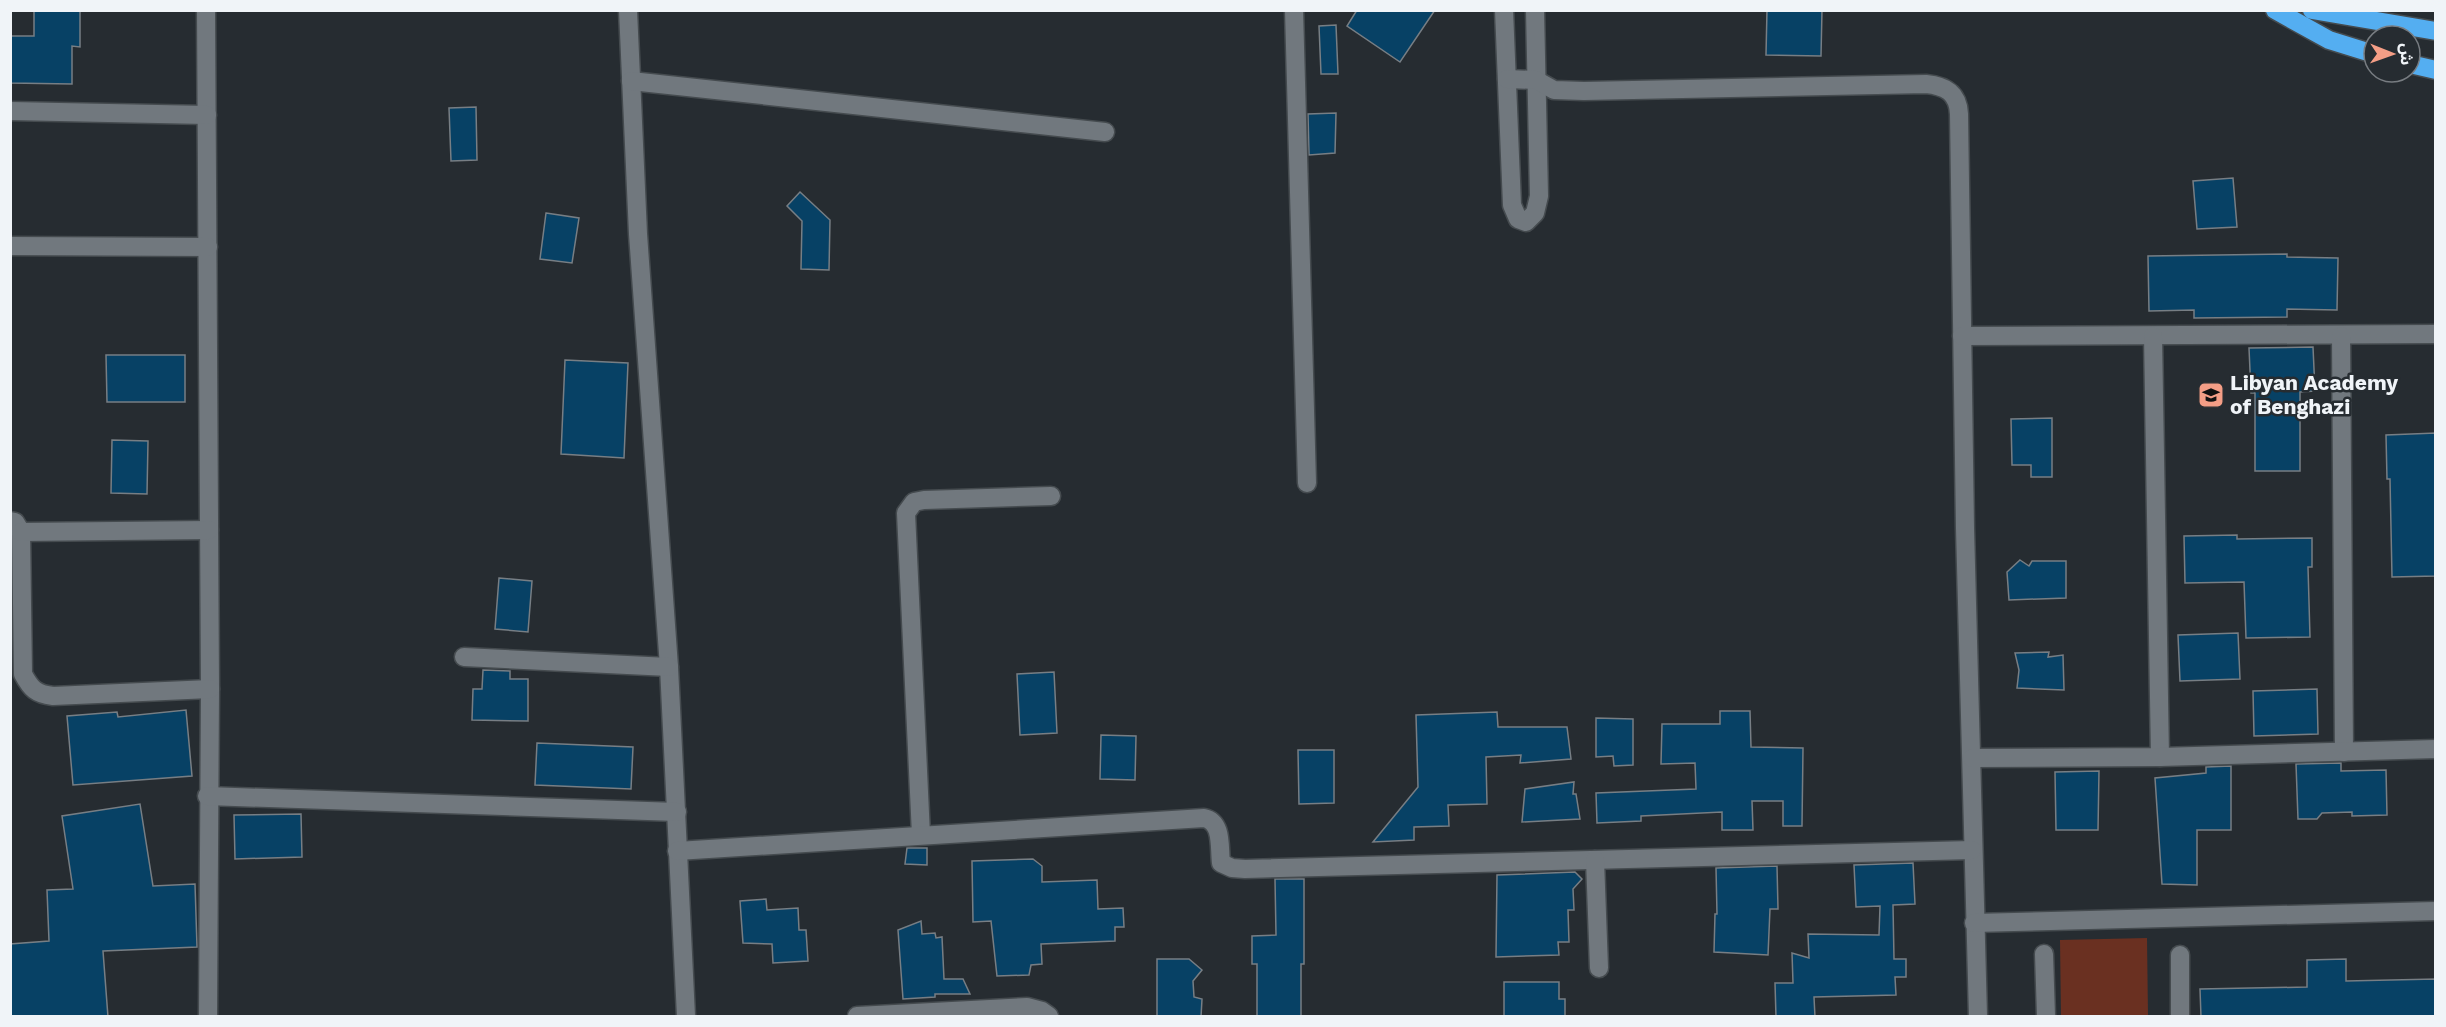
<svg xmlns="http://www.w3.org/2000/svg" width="2446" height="1027" font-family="'Work Sans','Noto Sans Arabic',sans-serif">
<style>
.green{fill:#6a3021}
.building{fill:#074165;stroke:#777e84;stroke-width:1.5}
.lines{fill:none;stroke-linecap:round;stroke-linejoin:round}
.minor-casing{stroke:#454b4f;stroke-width:21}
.highway-casing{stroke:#454b4f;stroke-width:21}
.minor{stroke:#71787e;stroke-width:18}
.highway{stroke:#54aef1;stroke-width:18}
.labels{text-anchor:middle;stroke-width:5;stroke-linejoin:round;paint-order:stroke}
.poi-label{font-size:21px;font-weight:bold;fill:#f0f4f8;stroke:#262c31;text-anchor:start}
</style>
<rect width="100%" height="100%" fill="#262c31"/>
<path class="green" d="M 2147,938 L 2148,1016 L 2061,1016 L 2060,940 Z"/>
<g class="building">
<path d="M 34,10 L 80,10 L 80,47 L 72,46 L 72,84 L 10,83 L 10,36 L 34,36 Z"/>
<path d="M 1357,10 L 1435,10 L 1400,62 L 1347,26 Z"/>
<path d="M 1767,10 L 1822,10 L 1821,56 L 1766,55 Z"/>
<path d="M 1336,25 L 1338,74 L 1321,74 L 1319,26 Z"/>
<path d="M 476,107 L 477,160 L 451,161 L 449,108 Z"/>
<path d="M 1336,113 L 1335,153 L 1309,155 L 1308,114 Z"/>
<path d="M 2233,178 L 2237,227 L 2197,229 L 2193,181 Z"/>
<path d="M 800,192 L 830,220 L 829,270 L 801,269 L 802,221 L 787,206 Z"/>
<path d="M 546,213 L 579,218 L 572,263 L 540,259 Z"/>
<path d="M 2287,254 L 2287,257 L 2338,258 L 2337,310 L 2287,309 L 2287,317 L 2194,318 L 2194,310 L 2149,311 L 2148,256 Z"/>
<path d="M 2313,347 L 2315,391 L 2300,392 L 2300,471 L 2255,471 L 2255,393 L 2251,393 L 2249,348 Z"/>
<path d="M 106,355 L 185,355 L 185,402 L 107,402 Z"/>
<path d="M 565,360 L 628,363 L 624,458 L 561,454 Z"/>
<path d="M 2052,418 L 2052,477 L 2031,477 L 2031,465 L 2012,465 L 2011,419 Z"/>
<path d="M 2436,433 L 2436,576 L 2392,577 L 2390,479 L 2387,479 L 2386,435 Z"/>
<path d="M 112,440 L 148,441 L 147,494 L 111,493 Z"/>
<path d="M 2237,535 L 2237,539 L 2312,538 L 2312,567 L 2308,567 L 2310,637 L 2246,638 L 2244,582 L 2185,583 L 2184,536 Z"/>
<path d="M 2020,560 L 2029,566 L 2032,561 L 2066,561 L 2066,598 L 2009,600 L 2007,572 Z"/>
<path d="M 499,578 L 532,581 L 528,632 L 495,629 Z"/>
<path d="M 2238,633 L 2240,679 L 2180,681 L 2178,635 Z"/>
<path d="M 2049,652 L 2048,657 L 2063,655 L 2064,690 L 2017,688 L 2019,670 L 2015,653 Z"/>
<path d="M 483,670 L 510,671 L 510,679 L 528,679 L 528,721 L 472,720 L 473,689 L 482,689 Z"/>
<path d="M 1054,672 L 1057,733 L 1020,735 L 1017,674 Z"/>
<path d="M 2317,689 L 2318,734 L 2254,736 L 2253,691 Z"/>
<path d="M 186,710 L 192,776 L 73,785 L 67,716 L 117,712 L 118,717 Z"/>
<path d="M 1720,711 L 1750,711 L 1751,747 L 1803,748 L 1802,826 L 1783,826 L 1783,801 L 1752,801 L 1753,830 L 1722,830 L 1722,812 L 1641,816 L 1641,821 L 1597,823 L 1596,793 L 1696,789 L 1695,763 L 1661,764 L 1662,724 L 1720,724 Z"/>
<path d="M 1497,712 L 1498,727 L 1567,727 L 1571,759 L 1520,763 L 1521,755 L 1486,757 L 1487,804 L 1448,805 L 1449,826 L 1414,827 L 1414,840 L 1373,842 L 1418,787 L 1416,715 Z"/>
<path d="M 1596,718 L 1633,719 L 1633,765 L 1614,766 L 1613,756 L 1596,757 Z"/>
<path d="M 1101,735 L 1136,736 L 1135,780 L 1100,779 Z"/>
<path d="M 537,743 L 633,747 L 631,789 L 535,785 Z"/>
<path d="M 1298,750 L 1334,750 L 1334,803 L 1299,804 Z"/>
<path d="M 2341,763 L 2341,771 L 2386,770 L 2387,815 L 2352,816 L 2352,812 L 2322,813 L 2317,819 L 2298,819 L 2296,764 Z"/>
<path d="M 2231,766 L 2231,830 L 2197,830 L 2197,885 L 2162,884 L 2155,778 L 2206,773 L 2206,767 Z"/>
<path d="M 2099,771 L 2098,830 L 2056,830 L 2055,772 Z"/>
<path d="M 1574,782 L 1573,794 L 1576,794 L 1580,819 L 1522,822 L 1525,789 Z"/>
<path d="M 140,804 L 153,886 L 195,884 L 197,947 L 103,951 L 108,1017 L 10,1017 L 10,944 L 49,941 L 47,890 L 73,889 L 62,816 Z"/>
<path d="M 301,814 L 302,857 L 235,859 L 234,815 Z"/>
<path d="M 907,848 L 927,848 L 927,865 L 905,864 Z"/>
<path d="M 1033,859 L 1042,866 L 1042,882 L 1097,880 L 1098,909 L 1123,908 L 1124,927 L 1115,927 L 1115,941 L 1041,944 L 1042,964 L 1031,965 L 1029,975 L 997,976 L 991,921 L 973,922 L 972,861 Z"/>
<path d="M 1913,863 L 1915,904 L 1893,905 L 1894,959 L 1906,959 L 1906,977 L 1895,977 L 1896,995 L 1814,997 L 1815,1017 L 1776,1017 L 1775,983 L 1793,983 L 1792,953 L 1809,958 L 1808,934 L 1879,935 L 1880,906 L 1856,907 L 1854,865 Z"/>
<path d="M 1777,866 L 1778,909 L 1770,909 L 1768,955 L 1714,952 L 1715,914 L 1717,914 L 1716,868 Z"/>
<path d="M 1575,872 L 1582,879 L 1573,889 L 1574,910 L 1568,910 L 1569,942 L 1558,942 L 1559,955 L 1496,957 L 1497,875 Z"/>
<path d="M 1275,879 L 1304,879 L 1304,964 L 1301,964 L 1301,1017 L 1257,1017 L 1257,964 L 1252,964 L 1252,936 L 1276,935 Z"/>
<path d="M 766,899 L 767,910 L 798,908 L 799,930 L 806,930 L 808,961 L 773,963 L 772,944 L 743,943 L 740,901 Z"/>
<path d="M 921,921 L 922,934 L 935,933 L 936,938 L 942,937 L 944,979 L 963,979 L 970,994 L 935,994 L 935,997 L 903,999 L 898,930 Z"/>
<path d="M 1157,959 L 1189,959 L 1202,970 L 1193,981 L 1194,997 L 1202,999 L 1201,1017 L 1157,1017 Z"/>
<path d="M 2346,959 L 2346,981 L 2436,979 L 2436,1017 L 2201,1017 L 2200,989 L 2307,987 L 2307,960 Z"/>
<path d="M 1504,982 L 1559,982 L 1559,999 L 1565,999 L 1565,1016 L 1504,1017 Z"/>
</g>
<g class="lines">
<g class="minor-casing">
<g id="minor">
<path d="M 206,10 L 210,689 L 208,1016"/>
<path d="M 628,10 L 638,234 L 669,667 L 686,1016"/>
<path d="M 1294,10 L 1307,483"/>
<path d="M 1504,10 L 1512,205 L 1518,219 L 1526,222 L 1535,213 L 1539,196 L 1535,10"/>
<path d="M 1507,79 L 1536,80 L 1554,90 L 1584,91 L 1926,84 C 1946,86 1958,93 1959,114 L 1965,528 L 1978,1016"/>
<path d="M 631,81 L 1105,132"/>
<path d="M 10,111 L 207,115"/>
<path d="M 10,246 L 208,247"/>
<path d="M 1962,336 L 2436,334"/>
<path d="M 2153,336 L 2160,757"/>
<path d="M 2341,336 L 2344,752"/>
<path d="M 10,521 L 15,522 L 21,532 L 23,674 C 31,689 36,694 53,696 L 210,689"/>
<path d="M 21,532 L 209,530"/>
<path d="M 464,657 L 669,667"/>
<path d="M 1972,758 L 2160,757 L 2436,749"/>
<path d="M 207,796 L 677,812"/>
<path d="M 921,835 L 906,513 L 914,502 L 924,500 L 1051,496"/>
<path d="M 677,851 L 1204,818 C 1223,822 1219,847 1221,863 L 1232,868 L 1245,869 L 1972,850"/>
<path d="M 1595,860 L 1599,968"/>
<path d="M 1974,923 L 2436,911"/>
<path d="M 2044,954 L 2046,1016"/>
<path d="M 2180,955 L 2180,1016"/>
<path d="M 857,1016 L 1027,1007 L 1042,1011 L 1049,1016"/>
</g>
</g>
<g class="highway-casing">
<g id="highway">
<path d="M 2275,10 L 2329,40 L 2374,54"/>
<path d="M 2312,10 L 2436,31"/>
<path d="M 2410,64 L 2436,70"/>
</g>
</g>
<use href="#minor" class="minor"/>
<use href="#highway" class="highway"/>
</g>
<defs>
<g id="university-square" transform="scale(1.35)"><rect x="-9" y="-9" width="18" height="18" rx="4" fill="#f49e86" stroke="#262c31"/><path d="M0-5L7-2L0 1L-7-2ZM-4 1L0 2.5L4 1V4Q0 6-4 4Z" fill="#111"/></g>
</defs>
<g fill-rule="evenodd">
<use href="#university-square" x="2211" y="395"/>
</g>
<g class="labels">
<g class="poi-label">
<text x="2230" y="390">Libyan Academy<tspan x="2230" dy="24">of Benghazi</tspan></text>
</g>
</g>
<rect width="2446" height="1027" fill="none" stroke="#f0f4f8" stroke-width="24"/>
<g transform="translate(2392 54) rotate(91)"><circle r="28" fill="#262c31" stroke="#777c81" stroke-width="1.5"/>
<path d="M0-4.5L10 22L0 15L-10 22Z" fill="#f49e86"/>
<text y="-9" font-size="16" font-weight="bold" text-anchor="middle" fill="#f0f4f8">ش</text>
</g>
</svg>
